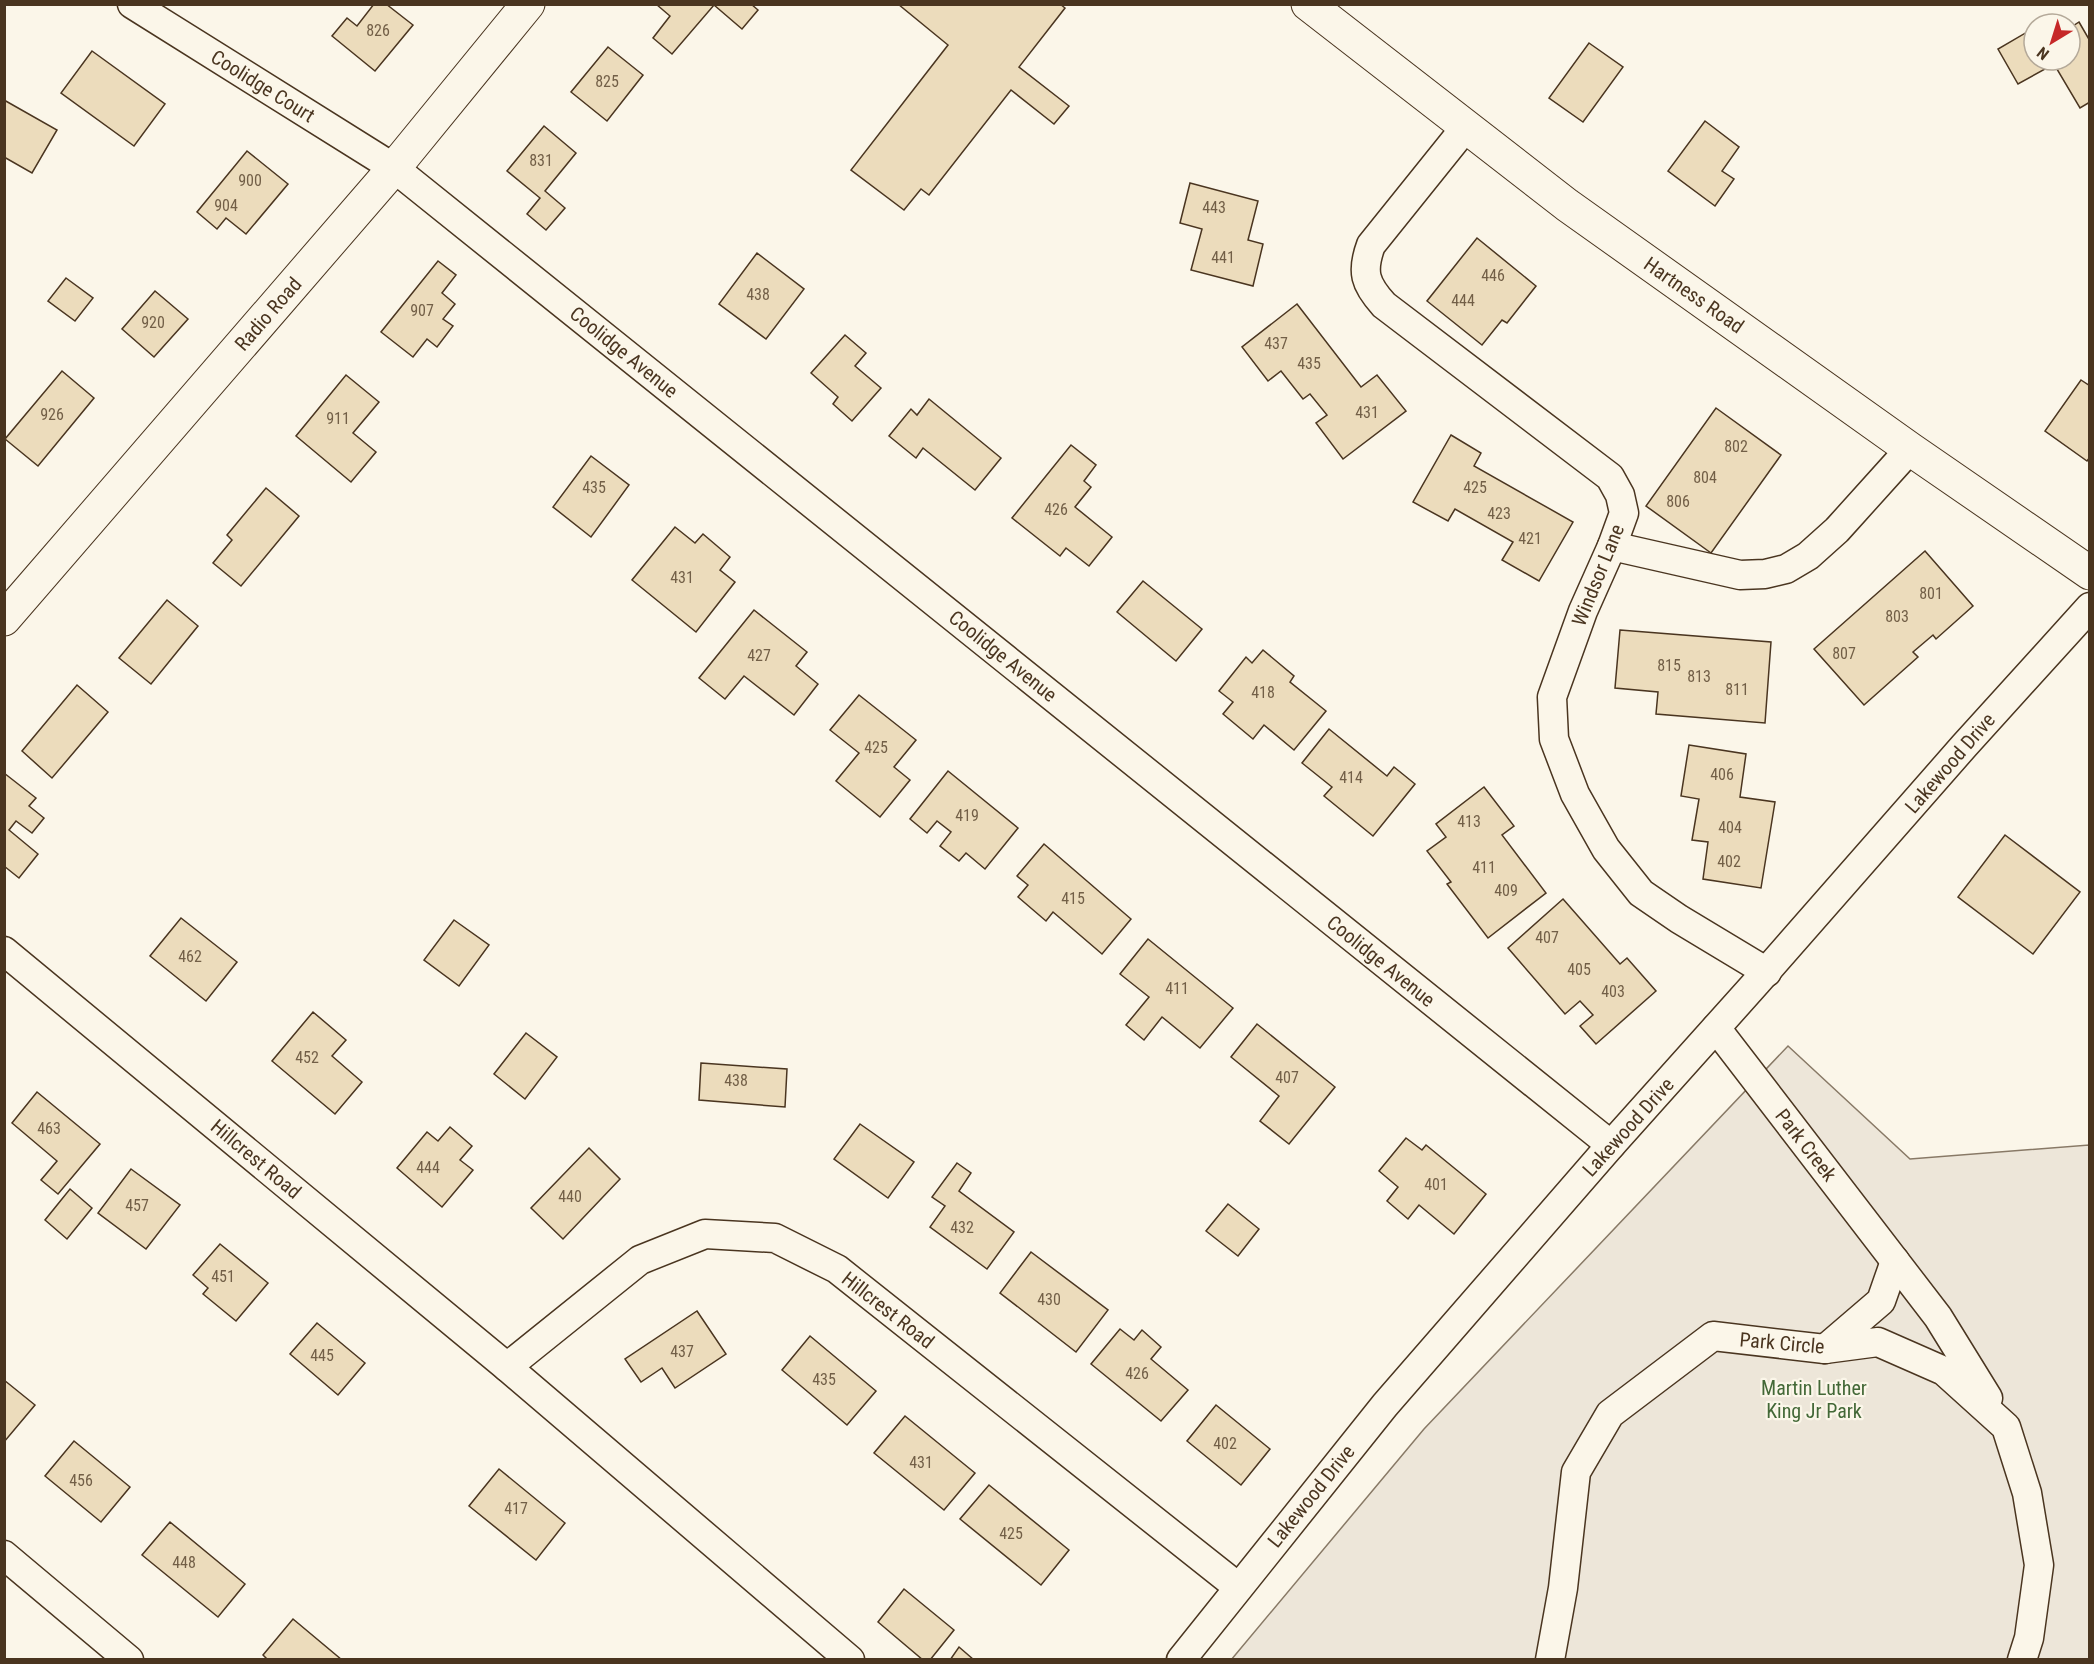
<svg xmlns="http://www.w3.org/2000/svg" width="2094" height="1664" font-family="'Roboto Condensed',sans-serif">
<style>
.green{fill:#ede6d9;stroke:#887966;stroke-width:1.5}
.building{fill:#ecdcbc;stroke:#4a3520;stroke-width:1.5}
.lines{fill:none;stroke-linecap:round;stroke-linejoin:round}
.street-casing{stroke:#4a3520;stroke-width:31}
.secondary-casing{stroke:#4a3520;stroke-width:35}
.street{stroke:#fbf6e9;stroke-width:28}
.secondary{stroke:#fbf6e9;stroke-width:33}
.labels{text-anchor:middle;stroke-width:4.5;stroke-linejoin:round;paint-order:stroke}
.number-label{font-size:16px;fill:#725f47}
.street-label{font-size:20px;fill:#4a3520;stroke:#fbf6e9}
.park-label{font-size:20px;fill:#436837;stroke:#fbf6e9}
</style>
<rect width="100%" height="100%" fill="#fbf6e9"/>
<path class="green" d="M 1788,1046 L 1910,1159 L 2089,1145 L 2089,1659 L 1231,1660 L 1424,1429 Z"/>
<g class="building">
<path d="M 374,4 L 386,4 L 413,25 L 375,71 L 332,36 L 347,18 L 357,26 Z"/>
<path d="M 656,4 L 751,4 L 758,10 L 742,29 L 714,5 L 672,54 L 653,38 L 670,16 Z"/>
<path d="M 898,4 L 1060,4 L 1065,8 L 1019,67 L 1069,106 L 1054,124 L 1011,90 L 929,195 L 921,189 L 904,210 L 851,170 L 948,45 Z"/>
<path d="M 2055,15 L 2060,24 L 2040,24 Z"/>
<path d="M 2079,22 L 2090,41 L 2090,102 L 2080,108 L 2054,64 L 2018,84 L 1998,49 L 2034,28 L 2034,60 L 2070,60 L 2070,28 Z"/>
<path d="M 1589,43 L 1623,67 L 1583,122 L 1549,98 Z"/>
<path d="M 608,47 L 643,75 L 607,121 L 571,92 Z"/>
<path d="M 92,51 L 165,104 L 134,146 L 61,93 Z"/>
<path d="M 4,100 L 57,130 L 32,173 L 4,157 Z"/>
<path d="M 1705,121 L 1739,147 L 1722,171 L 1734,179 L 1715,206 L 1668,171 Z"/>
<path d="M 544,126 L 576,153 L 545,191 L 565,208 L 546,230 L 527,214 L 540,198 L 507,171 Z"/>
<path d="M 247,151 L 288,184 L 246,234 L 226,218 L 217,229 L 197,212 Z"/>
<path d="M 1190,183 L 1258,201 L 1248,240 L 1263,244 L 1253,286 L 1191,270 L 1202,229 L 1180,223 Z"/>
<path d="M 1477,238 L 1536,286 L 1507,323 L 1502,320 L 1482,345 L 1427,301 Z"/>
<path d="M 757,253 L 804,289 L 766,339 L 719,304 Z"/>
<path d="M 438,261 L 456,275 L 442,293 L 455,304 L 443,319 L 453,326 L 437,347 L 427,339 L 413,357 L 381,332 Z"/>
<path d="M 66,278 L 93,298 L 75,321 L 48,301 Z"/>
<path d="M 155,291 L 188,319 L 154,357 L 122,329 Z"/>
<path d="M 1297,304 L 1361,387 L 1377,375 L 1406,411 L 1343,459 L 1316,423 L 1327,415 L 1310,394 L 1303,399 L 1281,371 L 1268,381 L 1242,347 Z"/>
<path d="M 845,335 L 866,353 L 855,366 L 881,388 L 852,421 L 833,404 L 838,397 L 811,373 Z"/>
<path d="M 62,371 L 94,398 L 38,466 L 5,439 Z"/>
<path d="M 346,375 L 379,402 L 353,433 L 376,452 L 351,482 L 296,436 Z"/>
<path d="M 2081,380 L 2090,386 L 2090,457 L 2087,461 L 2045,431 Z"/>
<path d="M 929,399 L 1001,458 L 975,490 L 923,448 L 916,458 L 889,436 L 911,409 L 917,415 Z"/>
<path d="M 1716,408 L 1781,455 L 1711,553 L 1646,506 Z"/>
<path d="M 1451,435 L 1481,453 L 1474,466 L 1573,522 L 1539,581 L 1502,560 L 1513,542 L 1455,509 L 1448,521 L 1413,502 Z"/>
<path d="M 1071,445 L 1096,465 L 1084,481 L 1091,487 L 1075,507 L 1112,537 L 1089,566 L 1066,548 L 1060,556 L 1012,518 Z"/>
<path d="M 591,456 L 629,485 L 591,537 L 553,507 Z"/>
<path d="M 266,488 L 299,516 L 241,586 L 213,563 L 232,540 L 227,535 Z"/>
<path d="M 675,527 L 695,543 L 703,534 L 730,557 L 720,570 L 735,582 L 696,632 L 632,580 Z"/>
<path d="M 1925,551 L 1973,606 L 1936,639 L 1933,635 L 1913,652 L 1918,657 L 1864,705 L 1814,649 Z"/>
<path d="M 1143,581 L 1202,629 L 1176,661 L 1117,612 Z"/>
<path d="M 167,600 L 198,626 L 151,684 L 119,658 Z"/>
<path d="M 754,610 L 807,652 L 796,666 L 818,684 L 794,715 L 744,676 L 725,699 L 699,678 Z"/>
<path d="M 1620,630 L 1771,642 L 1765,723 L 1656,714 L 1658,692 L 1615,688 Z"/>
<path d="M 1263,650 L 1294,676 L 1290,682 L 1326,711 L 1294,750 L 1264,725 L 1253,739 L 1223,714 L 1233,702 L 1219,691 L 1246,657 L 1252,663 Z"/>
<path d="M 77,685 L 108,712 L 52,778 L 22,751 Z"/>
<path d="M 859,695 L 916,740 L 894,767 L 910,780 L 880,817 L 836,781 L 859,753 L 830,730 Z"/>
<path d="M 1329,729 L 1387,776 L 1394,767 L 1415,784 L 1373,836 L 1324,796 L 1332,787 L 1302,763 Z"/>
<path d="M 1689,745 L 1746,754 L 1740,797 L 1775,802 L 1761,888 L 1703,879 L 1708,842 L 1692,840 L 1699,799 L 1681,796 Z"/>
<path d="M 948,771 L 1018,828 L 985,869 L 966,853 L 959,861 L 940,846 L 951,832 L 937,821 L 927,833 L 910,819 Z"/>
<path d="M 4,773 L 36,798 L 29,806 L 44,818 L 32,833 L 16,821 L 9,830 L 38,854 L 19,878 L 4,866 Z"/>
<path d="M 1484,787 L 1514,826 L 1502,835 L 1546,893 L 1488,938 L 1447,884 L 1451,882 L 1427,851 L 1446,837 L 1436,824 Z"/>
<path d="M 2005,835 L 2080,892 L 2033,954 L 1958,897 Z"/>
<path d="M 1044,844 L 1131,919 L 1102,954 L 1053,912 L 1046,921 L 1018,897 L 1028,885 L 1017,876 Z"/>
<path d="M 1563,899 L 1620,964 L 1627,958 L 1656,991 L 1596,1044 L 1580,1026 L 1593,1015 L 1580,1001 L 1565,1014 L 1508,948 Z"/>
<path d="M 181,918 L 237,962 L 206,1001 L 150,956 Z"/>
<path d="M 454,920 L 489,945 L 459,986 L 424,960 Z"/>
<path d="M 1148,939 L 1233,1008 L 1200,1048 L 1162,1017 L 1144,1040 L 1126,1025 L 1149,997 L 1120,974 Z"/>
<path d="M 313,1012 L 346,1040 L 332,1056 L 362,1082 L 335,1114 L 272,1061 Z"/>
<path d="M 1257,1024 L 1335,1087 L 1289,1144 L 1260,1121 L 1279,1096 L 1231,1057 Z"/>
<path d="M 526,1033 L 557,1057 L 525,1099 L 494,1074 Z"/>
<path d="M 701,1063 L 787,1069 L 785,1107 L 699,1100 Z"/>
<path d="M 37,1092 L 100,1144 L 58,1194 L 41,1180 L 57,1161 L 12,1123 Z"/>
<path d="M 860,1124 L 914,1162 L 888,1198 L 834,1159 Z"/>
<path d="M 450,1127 L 472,1146 L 460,1160 L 473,1170 L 442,1207 L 397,1168 L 427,1132 L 438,1141 Z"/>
<path d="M 1406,1138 L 1422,1150 L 1426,1145 L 1486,1194 L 1454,1234 L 1419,1205 L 1408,1219 L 1387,1201 L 1398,1187 L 1379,1171 Z"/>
<path d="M 589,1148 L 620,1179 L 563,1239 L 531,1208 Z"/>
<path d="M 957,1163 L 971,1173 L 959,1191 L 1014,1232 L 987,1269 L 930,1227 L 945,1206 L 932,1197 Z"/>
<path d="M 131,1169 L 180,1205 L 146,1249 L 98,1213 Z"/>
<path d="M 70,1189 L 92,1208 L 67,1239 L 45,1220 Z"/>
<path d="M 1228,1204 L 1259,1229 L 1238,1256 L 1206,1231 Z"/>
<path d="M 220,1244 L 268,1283 L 236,1321 L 203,1294 L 208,1288 L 193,1275 Z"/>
<path d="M 1031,1252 L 1108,1310 L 1076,1352 L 1000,1293 Z"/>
<path d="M 697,1311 L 726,1354 L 675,1388 L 662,1368 L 641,1382 L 625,1359 Z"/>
<path d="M 317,1323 L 365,1363 L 338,1395 L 290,1354 Z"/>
<path d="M 1120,1329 L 1134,1340 L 1142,1330 L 1161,1347 L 1151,1359 L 1188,1390 L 1161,1421 L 1091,1364 Z"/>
<path d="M 810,1336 L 876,1391 L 847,1425 L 782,1370 Z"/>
<path d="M 4,1380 L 35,1405 L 4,1442 Z"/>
<path d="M 1216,1405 L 1270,1449 L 1241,1485 L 1187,1441 Z"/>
<path d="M 905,1416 L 975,1473 L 944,1510 L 874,1453 Z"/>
<path d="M 74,1441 L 130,1487 L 101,1522 L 45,1476 Z"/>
<path d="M 499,1469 L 565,1523 L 536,1560 L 469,1506 Z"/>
<path d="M 989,1485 L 1069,1550 L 1041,1585 L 960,1519 Z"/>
<path d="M 170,1522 L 245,1584 L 218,1617 L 142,1555 Z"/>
<path d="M 904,1589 L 954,1630 L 930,1660 L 923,1660 L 878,1622 Z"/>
<path d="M 293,1619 L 342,1660 L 268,1660 L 263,1655 Z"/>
<path d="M 959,1647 L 974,1660 L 950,1660 Z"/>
</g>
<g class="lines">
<g class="street-casing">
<g id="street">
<path d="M 132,4 L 394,168 L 1611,1145"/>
<path d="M 1465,128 L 1371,245 C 1361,272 1365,284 1384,305 L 1610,477 L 1620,495 L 1624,513 L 1612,546 L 1583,611 L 1552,697 L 1554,739 L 1575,794 L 1606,849 L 1641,893 L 1679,919 L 1767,972"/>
<path d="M 1612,546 L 1740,575 L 1765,574 L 1786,569 L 1808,556 L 1837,530 L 1910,449"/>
<path d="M 4,951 L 507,1367 L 850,1660"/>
<path d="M 1716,1028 L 1938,1317 L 1988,1398"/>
<path d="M 1825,1349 L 1881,1301 L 1895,1261"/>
<path d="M 507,1367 L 640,1260 L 705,1234 L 775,1238 L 837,1269 L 1238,1587"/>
<path d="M 4,1555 L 129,1660"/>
<path d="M 1181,1660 L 1385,1405 L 1611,1145 L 1757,982 L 1964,746 L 2090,607"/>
<path d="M 1550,1660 L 1563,1588 L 1576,1472 L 1610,1414 L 1713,1336 L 1825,1349 L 1878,1342 L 1944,1371 L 2006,1427 L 2027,1493 L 2039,1565 L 2029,1638 L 2022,1660"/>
</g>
</g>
<g class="secondary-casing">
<g id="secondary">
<path d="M 1308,4 L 1567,205 L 1910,449 L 2090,573"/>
<path d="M 4,619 L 394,168 L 528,4"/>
</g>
</g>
<use href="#street" class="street"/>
<use href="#secondary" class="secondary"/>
</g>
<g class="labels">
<g class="number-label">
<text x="378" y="36">826</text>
<text x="607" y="87">825</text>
<text x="541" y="166">831</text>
<text x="250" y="186">900</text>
<text x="226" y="211">904</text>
<text x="1214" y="213">443</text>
<text x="1223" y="263">441</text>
<text x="1493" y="281">446</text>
<text x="758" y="300">438</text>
<text x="1463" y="306">444</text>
<text x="422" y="316">907</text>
<text x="153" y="328">920</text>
<text x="1276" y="349">437</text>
<text x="1309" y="369">435</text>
<text x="1367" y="418">431</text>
<text x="52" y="420">926</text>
<text x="338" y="424">911</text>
<text x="1736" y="452">802</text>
<text x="1705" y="483">804</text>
<text x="594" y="493">435</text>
<text x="1475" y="493">425</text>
<text x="1678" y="507">806</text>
<text x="1056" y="515">426</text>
<text x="1499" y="519">423</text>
<text x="1530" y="544">421</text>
<text x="682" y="583">431</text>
<text x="1931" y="599">801</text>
<text x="1897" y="622">803</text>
<text x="1844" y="659">807</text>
<text x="759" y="661">427</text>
<text x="1669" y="671">815</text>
<text x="1699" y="682">813</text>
<text x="1737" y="695">811</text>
<text x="1263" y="698">418</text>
<text x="876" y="753">425</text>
<text x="1722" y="780">406</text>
<text x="1351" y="783">414</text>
<text x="967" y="821">419</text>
<text x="1469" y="827">413</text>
<text x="1730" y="833">404</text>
<text x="1729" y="867">402</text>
<text x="1484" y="873">411</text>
<text x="1506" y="896">409</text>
<text x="1073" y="904">415</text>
<text x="1547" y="943">407</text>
<text x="190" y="962">462</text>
<text x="1579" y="975">405</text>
<text x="1177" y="994">411</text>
<text x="1613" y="997">403</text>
<text x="307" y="1063">452</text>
<text x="1287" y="1083">407</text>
<text x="736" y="1086">438</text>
<text x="49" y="1134">463</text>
<text x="428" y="1173">444</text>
<text x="1436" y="1190">401</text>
<text x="570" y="1202">440</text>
<text x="137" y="1211">457</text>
<text x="962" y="1233">432</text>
<text x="223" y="1282">451</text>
<text x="1049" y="1305">430</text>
<text x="682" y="1357">437</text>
<text x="322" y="1361">445</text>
<text x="1137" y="1379">426</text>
<text x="824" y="1385">435</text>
<text x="1225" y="1449">402</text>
<text x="921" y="1468">431</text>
<text x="81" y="1486">456</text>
<text x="516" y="1514">417</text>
<text x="1011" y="1539">425</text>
<text x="184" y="1568">448</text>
</g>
<g class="street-label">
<text transform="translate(263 86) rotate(32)" y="7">Coolidge Court</text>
<text transform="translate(1694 295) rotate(35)" y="7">Hartness Road</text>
<text transform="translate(268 314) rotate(-49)" y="7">Radio Road</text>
<text transform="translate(624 352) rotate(39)" y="7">Coolidge Avenue</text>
<text transform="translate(1598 575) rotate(-68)" y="7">Windsor Lane</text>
<text transform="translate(1003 656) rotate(39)" y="7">Coolidge Avenue</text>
<text transform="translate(1950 763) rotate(-49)" y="7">Lakewood Drive</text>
<text transform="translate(1381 961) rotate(39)" y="7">Coolidge Avenue</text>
<text transform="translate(1628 1127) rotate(-48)" y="7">Lakewood Drive</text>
<text transform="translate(1806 1145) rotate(52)" y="7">Park Creek</text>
<text transform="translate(256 1159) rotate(40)" y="7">Hillcrest Road</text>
<text transform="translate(888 1310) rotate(38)" y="7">Hillcrest Road</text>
<text transform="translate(1782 1343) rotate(5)" y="7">Park Circle</text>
<text transform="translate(1311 1496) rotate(-51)" y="7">Lakewood Drive</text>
</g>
<g class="park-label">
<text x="1814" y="1395">Martin Luther<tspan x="1814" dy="23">King Jr Park</tspan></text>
</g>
</g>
<rect width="2094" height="1664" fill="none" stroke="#4a3520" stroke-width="12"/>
<g transform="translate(2052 42) rotate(218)"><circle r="28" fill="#fbf6e9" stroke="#b4a999" stroke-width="1.5"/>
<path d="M0-4.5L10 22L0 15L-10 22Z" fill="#c62828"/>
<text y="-9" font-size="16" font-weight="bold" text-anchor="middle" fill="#4a3520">N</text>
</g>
</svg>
